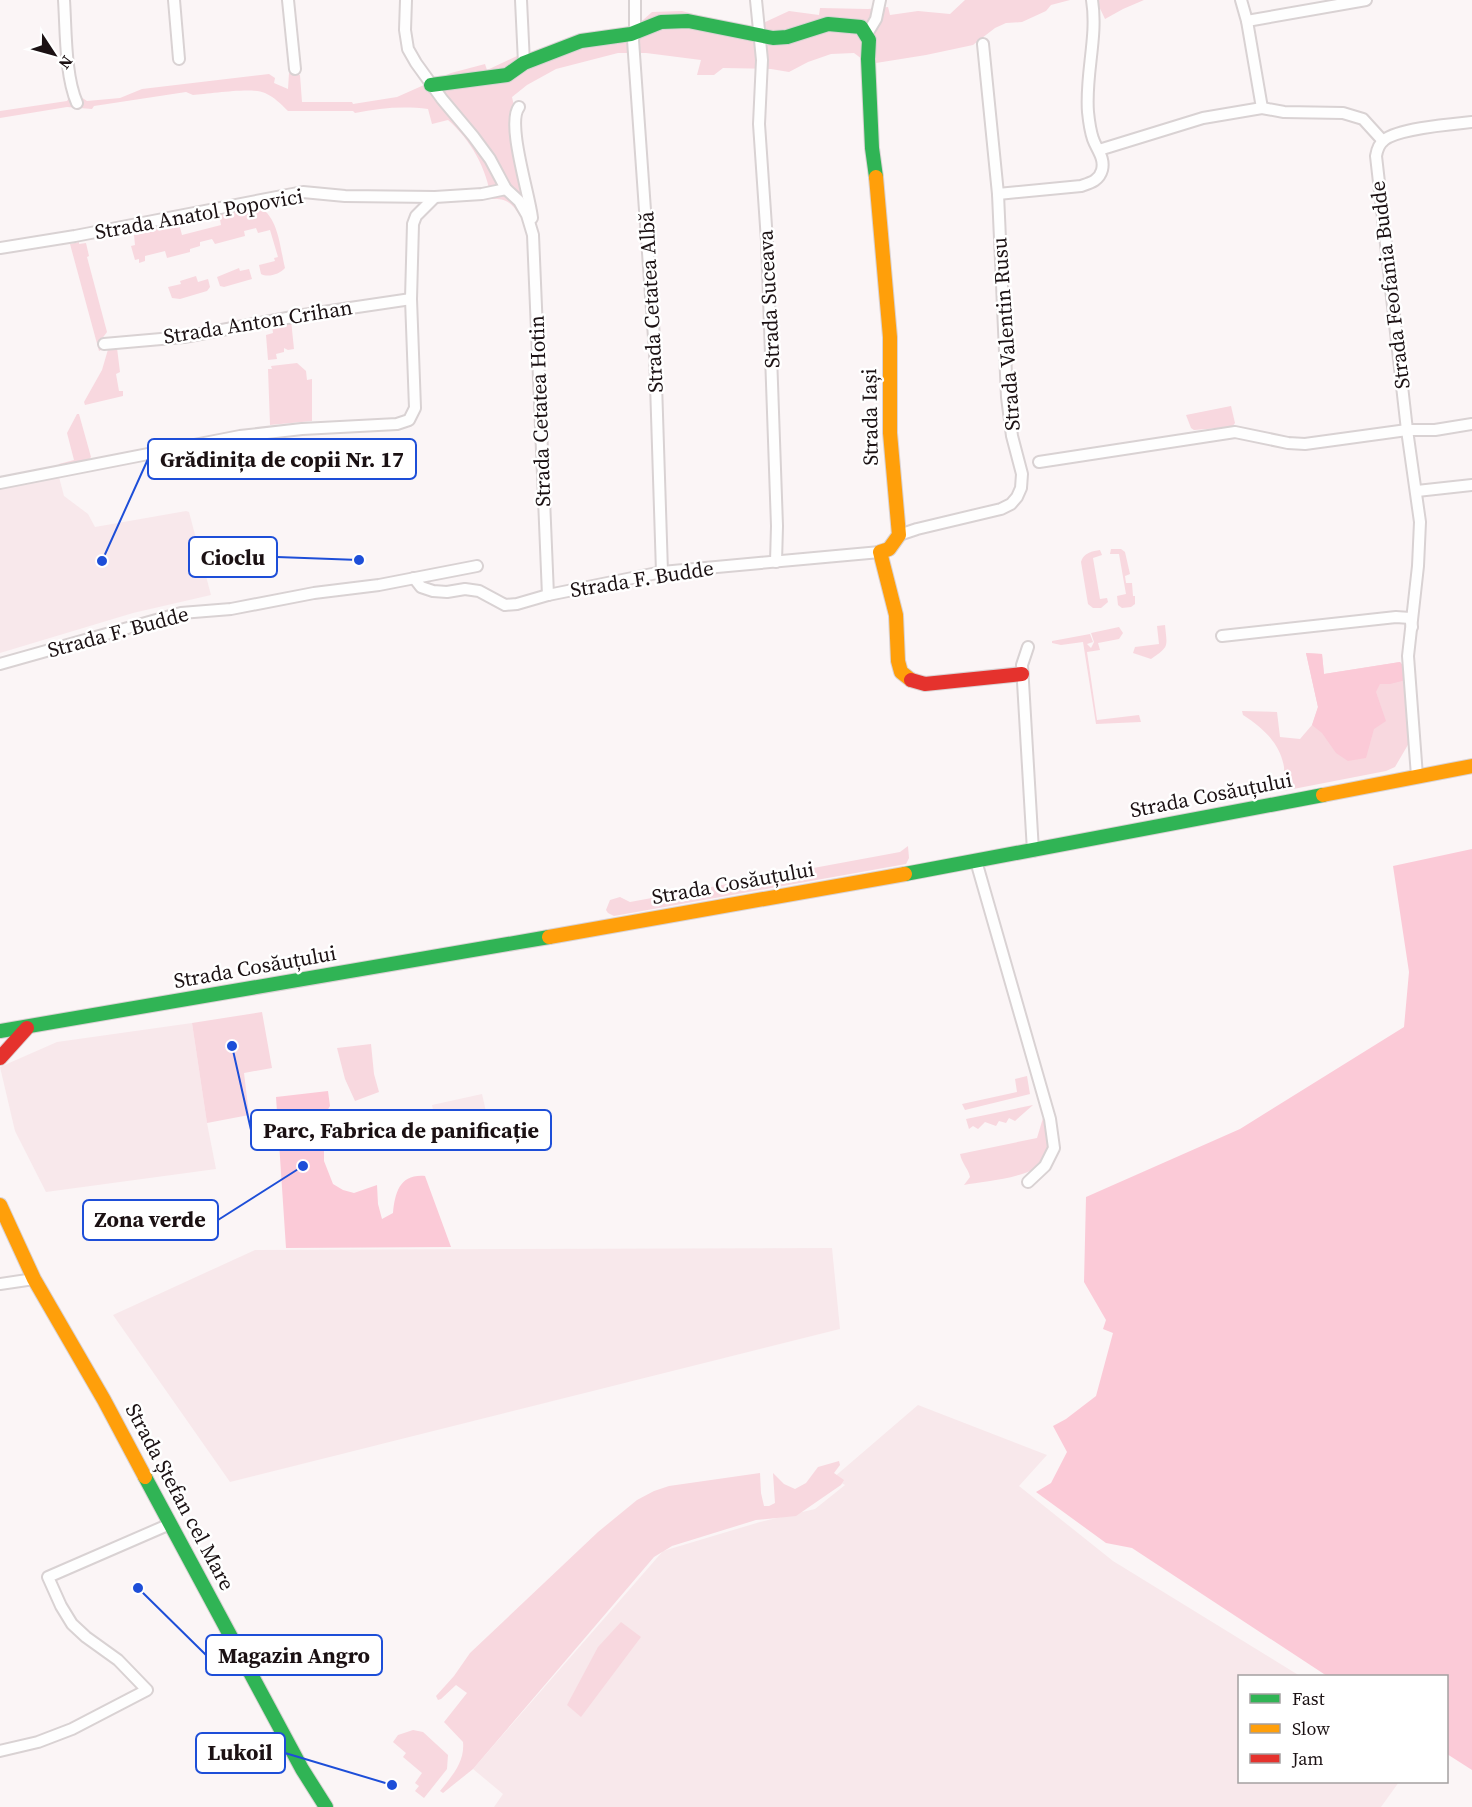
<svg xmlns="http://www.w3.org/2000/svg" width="1472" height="1807" font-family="'Source Serif 4',serif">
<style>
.built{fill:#f8e8eb}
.green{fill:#f8d8df}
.forest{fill:#fbcad7}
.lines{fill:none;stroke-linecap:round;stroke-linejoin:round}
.street-casing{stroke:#d9d2d3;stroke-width:14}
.fast-casing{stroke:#d9d2d3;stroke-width:16}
.slow-casing{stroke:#d9d2d3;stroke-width:16}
.jam-casing{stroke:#d9d2d3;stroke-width:16}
.street{stroke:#fefefe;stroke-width:10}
.fast{stroke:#30b455;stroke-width:14}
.slow{stroke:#ff9f0a;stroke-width:14}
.jam{stroke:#e5322d;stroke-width:14}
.labels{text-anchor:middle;stroke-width:5;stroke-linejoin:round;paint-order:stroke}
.street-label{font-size:21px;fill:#1b1113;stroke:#fff}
.leader{fill:none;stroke:#1d4ed8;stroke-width:2}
.callout-dot{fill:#1d4ed8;stroke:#fff;stroke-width:2}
.callout{fill:#fff;stroke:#1d4ed8;stroke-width:2}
.callout-label{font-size:22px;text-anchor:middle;font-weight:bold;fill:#1b1113}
</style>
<rect width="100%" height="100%" fill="#fbf5f6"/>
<g class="built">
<path d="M 59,477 L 64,496 L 88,514 L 95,527 L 186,511 L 189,512 L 211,595 L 133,613 L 0,653 L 0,487 Z"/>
<path d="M 192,1023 L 207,1123 L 216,1169 L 46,1192 L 15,1131 L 0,1067 L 57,1042 Z"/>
<path d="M 482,1094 L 487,1116 L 437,1128 L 432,1105 Z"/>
<path d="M 832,1248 L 840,1329 L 230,1482 L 113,1315 L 255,1250 Z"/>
<path d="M 918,1405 L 1047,1455 L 1019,1486 L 1113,1561 L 1300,1676 L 1240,1676 L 1240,1782 L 1399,1782 L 1381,1807 L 494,1807 L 503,1794 L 473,1769 L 663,1551 L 760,1522 L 815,1509 L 845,1485 L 833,1478 Z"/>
</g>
<g class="green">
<path d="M 965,0 L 1070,0 L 1051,5 L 1046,11 L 1022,22 L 1006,23 L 995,28 L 973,45 L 926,55 L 876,63 L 862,59 L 854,53 L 831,54 L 808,62 L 789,72 L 771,69 L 723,68 L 714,75 L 697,75 L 701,60 L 646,53 L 618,53 L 556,69 L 527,85 L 512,97 L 538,213 L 520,216 C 512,203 507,198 491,199 C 487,169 471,140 448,120 L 432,124 L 428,109 C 403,106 380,108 355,113 L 353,111 L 288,111 C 281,104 274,97 265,93 C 252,87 210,94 193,95 L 186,92 L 94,106 L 92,109 L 67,107 L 0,118 L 0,111 L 67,101 L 71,94 L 66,66 L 73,65 L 78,95 L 87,101 L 120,98 L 142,89 L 269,74 L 275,78 L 274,83 L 288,89 L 289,73 L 300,75 L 302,102 L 352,102 L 353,104 L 397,97 L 451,73 L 485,64 L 487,70 L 517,56 L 626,28 L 643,20 L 652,12 L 682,11 L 750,29 L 789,11 L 819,15 L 820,8 L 868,9 L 888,7 L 890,15 L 918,11 L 950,14 Z"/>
<path d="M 1096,0 L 1144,0 L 1123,9 L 1105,19 Z"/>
<path d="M 260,207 C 279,219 280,248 285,268 C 280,274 268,278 261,274 L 259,265 L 275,261 L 274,258 L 278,257 L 270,230 L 258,233 L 256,228 L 244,231 L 245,236 L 215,244 L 212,239 L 200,242 L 200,246 L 190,249 L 190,252 L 167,258 L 165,251 L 145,256 L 145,261 L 139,263 L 139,259 L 135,260 L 131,246 L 135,245 L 134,235 L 141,234 L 145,228 L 178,220 L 182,235 L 221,225 L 219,214 Z"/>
<path d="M 79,242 L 79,244 L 86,243 L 89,256 L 87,257 L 107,332 L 101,340 L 101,350 L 99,351 L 70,244 Z"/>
<path d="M 239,268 L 240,271 L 249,269 L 252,279 L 224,287 L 220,286 L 217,277 Z"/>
<path d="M 196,276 L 198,282 L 208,279 L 210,287 L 207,291 L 180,299 L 172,298 L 168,287 L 181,284 L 180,281 Z"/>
<path d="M 291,320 L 294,349 L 288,350 L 284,348 L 284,352 L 276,354 L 277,359 L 268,360 L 266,335 L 273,333 L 272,325 Z"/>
<path d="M 109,346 L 117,348 L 120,372 L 116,374 L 119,391 L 123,391 L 123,396 L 85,405 L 84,402 L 102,370 Z"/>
<path d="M 297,363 L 306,371 L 307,380 L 312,379 L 312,421 L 270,425 L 268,369 L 272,369 L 271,366 Z"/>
<path d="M 1231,406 L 1235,423 L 1232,427 L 1194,430 L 1191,428 L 1186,415 Z"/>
<path d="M 77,414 L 79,414 L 91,457 L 86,463 L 58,468 L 59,464 L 74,460 L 67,433 Z"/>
<path d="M 1111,549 L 1121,549 L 1125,552 L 1130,574 L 1125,576 L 1126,583 L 1132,583 L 1133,596 L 1135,596 L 1135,604 L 1131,607 L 1122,608 L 1118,605 L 1117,596 L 1126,594 L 1119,554 L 1110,554 Z"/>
<path d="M 1100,550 L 1102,555 L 1093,558 L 1100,599 L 1107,598 L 1108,602 L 1101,608 L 1093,608 L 1088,604 L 1081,562 C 1083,553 1093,551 1100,550 Z"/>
<path d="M 1165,625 C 1167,647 1170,646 1151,659 L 1133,653 L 1135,647 L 1159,644 L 1157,626 Z"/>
<path d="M 1119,627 L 1123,633 L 1119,639 L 1098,643 L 1100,650 L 1087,652 L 1097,720 L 1139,715 L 1141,722 L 1096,724 L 1083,642 L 1061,645 L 1052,643 L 1052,641 L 1090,634 L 1093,642 L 1087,644 L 1091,648 L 1094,642 L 1091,633 Z"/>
<path d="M 1306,653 L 1322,654 L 1324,674 L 1400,662 L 1405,668 L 1409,743 L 1395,767 L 1386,771 L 1283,791 C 1280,783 1285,776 1284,767 C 1280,743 1263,728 1243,715 L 1242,711 L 1277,712 L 1280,737 L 1300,739 L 1312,725 L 1318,707 Z"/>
<path d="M 908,846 L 909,858 L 906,864 L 614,916 L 608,913 L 606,910 L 610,900 L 620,897 L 630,902 L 900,852 Z"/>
<path d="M 262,1012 L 272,1068 L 244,1073 L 249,1115 L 207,1123 L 192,1023 Z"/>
<path d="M 371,1044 L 374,1074 L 379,1092 L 355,1101 L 345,1079 L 337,1048 Z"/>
<path d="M 1027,1076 L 1030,1094 L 965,1110 L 962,1104 L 1017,1092 L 1015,1079 Z"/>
<path d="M 1033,1105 L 1015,1121 L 1009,1118 L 1006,1123 L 999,1121 L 996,1126 L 985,1122 L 978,1129 L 973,1126 L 969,1129 L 966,1119 Z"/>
<path d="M 1043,1118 C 1046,1129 1052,1145 1047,1156 C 1039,1178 985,1181 964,1185 L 970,1177 C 968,1168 962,1164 960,1154 L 1037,1138 Z"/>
<path d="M 839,1461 L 840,1465 L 834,1473 L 844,1480 L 841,1485 L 796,1516 L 756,1520 L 672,1546 L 654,1557 L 473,1769 L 443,1793 L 440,1791 C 452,1776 465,1762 463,1742 L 444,1722 L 467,1693 L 456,1685 L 441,1699 L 438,1700 L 436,1696 L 454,1676 L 470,1653 L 598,1532 L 637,1500 L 654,1491 L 669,1486 L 760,1473 L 761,1493 L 764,1506 L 769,1506 L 775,1503 L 773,1473 L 784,1484 L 795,1489 L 806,1483 L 818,1467 Z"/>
<path d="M 621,1622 L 641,1637 L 581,1717 L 567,1705 L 598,1647 Z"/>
<path d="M 413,1730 L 423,1732 L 448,1755 L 447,1769 L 424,1798 L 415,1791 L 419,1786 L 415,1783 L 422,1773 L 403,1757 L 406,1753 L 393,1742 L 398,1735 Z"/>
</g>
<g class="forest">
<path d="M 1306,653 L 1322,654 L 1324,674 L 1400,662 L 1405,668 L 1406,680 L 1390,684 L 1380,684 L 1376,692 L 1386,721 L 1374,729 L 1366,758 L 1348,761 L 1336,753 L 1322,733 L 1312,725 L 1318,707 Z"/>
<path d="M 1472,849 L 1472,1770 L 1447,1754 L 1446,1676 L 1327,1676 L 1132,1548 L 1106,1543 L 1036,1492 L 1051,1483 L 1067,1452 L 1053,1426 L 1066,1419 L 1096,1396 L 1113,1333 L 1103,1329 L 1106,1320 L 1084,1282 L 1086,1197 L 1240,1129 L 1404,1027 L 1409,972 L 1393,866 Z"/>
<path d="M 328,1091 L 330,1106 L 324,1116 L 324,1161 L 333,1184 L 343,1190 L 354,1193 L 377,1185 L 378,1204 L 382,1219 L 393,1213 C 395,1192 400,1174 425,1176 L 451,1247 L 286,1248 L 276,1097 Z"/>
</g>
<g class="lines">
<g class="street-casing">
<g id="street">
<path d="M 64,0 C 66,30 65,76 77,103"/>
<path d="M 174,0 L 179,59"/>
<path d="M 288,0 L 295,69"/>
<path d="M 406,0 L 405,30 L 408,49 L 416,63 L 442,99 L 473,136 L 490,159 L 506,189 L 519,201 L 527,215 L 533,235 L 548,595"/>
<path d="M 521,0 L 524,63"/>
<path d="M 635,0 L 635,32 L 633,40 L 655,352 L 662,572"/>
<path d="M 756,0 L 762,60 L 759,124 L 767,241 L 777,526 L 776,562"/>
<path d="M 1241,0 L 1247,21 L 1262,108"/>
<path d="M 1247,21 L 1366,0"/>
<path d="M 867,34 L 876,19 L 880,0"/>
<path d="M 519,107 C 506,123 530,196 532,218"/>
<path d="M 1099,150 L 1203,118 L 1262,108 L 1284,112 L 1343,113 L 1363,119 L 1383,141"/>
<path d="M 998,194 L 1081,186 C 1090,183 1099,181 1102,170 C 1105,158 1097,150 1093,139 C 1090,130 1089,122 1088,112 C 1085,74 1098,37 1092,0"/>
<path d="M 0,248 L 75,236 L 303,192 L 345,196 L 435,197 L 482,194 L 506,189"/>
<path d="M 104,344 L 184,337 L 303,315 L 411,299"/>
<path d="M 1039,462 L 1235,432 L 1288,443 L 1305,444 L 1407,430 L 1435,430 L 1472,424"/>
<path d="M 0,483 L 240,436 L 302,429 L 397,424 L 409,420 L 415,408 L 411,299 L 413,224 L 416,216 L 435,197"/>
<path d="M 1417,491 L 1472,485"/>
<path d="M 899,535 L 917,529 L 1001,509 L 1011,504 L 1017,497 L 1021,488 L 1022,474 L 1012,436 L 1007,397 L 998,194 L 983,44"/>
<path d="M 414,578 L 421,587 L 433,591 L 447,592 L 465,589 L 479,591 L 505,605 L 517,604 L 548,595 L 662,572 L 880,552"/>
<path d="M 1222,636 L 1396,617 L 1410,618 L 1412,627"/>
<path d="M 1028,647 L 1022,665 L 1033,851"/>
<path d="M 0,664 L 181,613 L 231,609 L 314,593 L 379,585 L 477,566"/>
<path d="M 1417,776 L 1408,656 L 1418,566 L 1420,522 L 1407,430 L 1376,156 C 1377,150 1379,144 1384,140 C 1399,128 1453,124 1472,122"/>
<path d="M 976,861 L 1050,1119 L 1054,1148 L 1045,1166 L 1028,1182"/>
<path d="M 0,1284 L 34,1279"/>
<path d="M 0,1751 L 38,1742 L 72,1729 L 147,1690 L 118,1660 L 86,1637 L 72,1624 L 61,1606 L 48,1577 L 170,1524"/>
</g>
</g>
<g class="fast-casing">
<g id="fast">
<path d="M 431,85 L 507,75 L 524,63 L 581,41 L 631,34 L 661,22 L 688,21 L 773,38 L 787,37 L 828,24 L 861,27 L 869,40 L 868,59 L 872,148 L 876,177"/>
<path d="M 905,874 L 1323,795"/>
<path d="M 0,1031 L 549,937"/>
<path d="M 145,1477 L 302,1769 L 326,1807"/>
</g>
</g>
<g class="slow-casing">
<g id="slow">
<path d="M 876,177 L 890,337 L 890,433 L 899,535 L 889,549 L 880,552 L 896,615 L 898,661 L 901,672 L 911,680"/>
<path d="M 1323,795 L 1472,766"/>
<path d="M 549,937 L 905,874"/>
<path d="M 0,1205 L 34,1279 L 104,1400 L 145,1477"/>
</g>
</g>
<g class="jam-casing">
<g id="jam">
<path d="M 911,680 L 925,684 L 1022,674"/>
<path d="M 0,1058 L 27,1028"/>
</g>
</g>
<use href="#street" class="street"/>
<use href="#fast" class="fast"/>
<use href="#slow" class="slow"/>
<use href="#jam" class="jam"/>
</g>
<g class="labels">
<g class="street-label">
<text transform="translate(199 214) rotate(-10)" y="7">Strada Anatol Popovici</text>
<text transform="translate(1390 285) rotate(-97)" y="7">Strada Feofania Budde</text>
<text transform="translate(769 299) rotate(-93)" y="7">Strada Suceava</text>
<text transform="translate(651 302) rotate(-93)" y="7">Strada Cetatea Albă</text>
<text transform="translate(258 322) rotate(-9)" y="7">Strada Anton Crihan</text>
<text transform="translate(1006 334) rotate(-94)" y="7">Strada Valentin Rusu</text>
<text transform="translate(540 411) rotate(-92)" y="7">Strada Cetatea Hotin</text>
<text transform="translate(870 417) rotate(-91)" y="7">Strada Iași</text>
<text transform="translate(642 579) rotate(-9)" y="7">Strada F. Budde</text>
<text transform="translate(118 632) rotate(-15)" y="7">Strada F. Budde</text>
<text transform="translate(1211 795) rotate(-11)" y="7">Strada Cosăuțului</text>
<text transform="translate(733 883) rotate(-10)" y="7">Strada Cosăuțului</text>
<text transform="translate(255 967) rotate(-10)" y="7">Strada Cosăuțului</text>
<text transform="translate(180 1497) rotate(62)" y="7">Strada Ștefan cel Mare</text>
</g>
</g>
<path class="leader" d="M102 561L148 459M359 560L277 557M232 1046L251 1130M303 1166L218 1220M138 1588L206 1655M392 1785L285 1753"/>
<g class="callout-dot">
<circle cx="102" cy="561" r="6"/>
<circle cx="359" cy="560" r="6"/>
<circle cx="232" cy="1046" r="6"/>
<circle cx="303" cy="1166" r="6"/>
<circle cx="138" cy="1588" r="6"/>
<circle cx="392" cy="1785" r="6"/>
</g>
<g class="callout">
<rect x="148" y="439" width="268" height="40" rx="6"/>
<rect x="189" y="537" width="88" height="40" rx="6"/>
<rect x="251" y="1110" width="300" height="40" rx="6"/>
<rect x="83" y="1200" width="135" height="40" rx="6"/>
<rect x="206" y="1635" width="176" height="40" rx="6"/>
<rect x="196" y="1733" width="89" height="40" rx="6"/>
</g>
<g class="callout-label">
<text x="282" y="467">Grădinița de copii Nr. 17</text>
<text x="233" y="565">Cioclu</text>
<text x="401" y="1138">Parc, Fabrica de panificație</text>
<text x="150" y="1227">Zona verde</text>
<text x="294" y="1663">Magazin Angro</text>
<text x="240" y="1760">Lukoil</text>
</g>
<rect x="1238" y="1675" width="210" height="108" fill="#ffffff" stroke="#a4a0a1" stroke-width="1.5"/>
<rect x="1250" y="1694" width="30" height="9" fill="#30b455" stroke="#a4a0a1" stroke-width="1.5"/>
<text x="1292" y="1705" font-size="18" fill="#1b1113">Fast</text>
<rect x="1250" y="1724" width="30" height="9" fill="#ff9f0a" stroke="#a4a0a1" stroke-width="1.5"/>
<text x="1292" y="1735" font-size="18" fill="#1b1113">Slow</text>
<rect x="1250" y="1754" width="30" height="9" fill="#e5322d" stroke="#a4a0a1" stroke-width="1.5"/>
<text x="1292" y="1765" font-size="18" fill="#1b1113">Jam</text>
<g transform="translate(54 54) rotate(126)" stroke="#ffffff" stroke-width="4.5" paint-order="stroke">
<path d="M0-4.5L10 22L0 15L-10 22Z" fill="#1b1113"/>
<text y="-9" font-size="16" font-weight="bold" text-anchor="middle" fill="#1b1113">N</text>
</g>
</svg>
